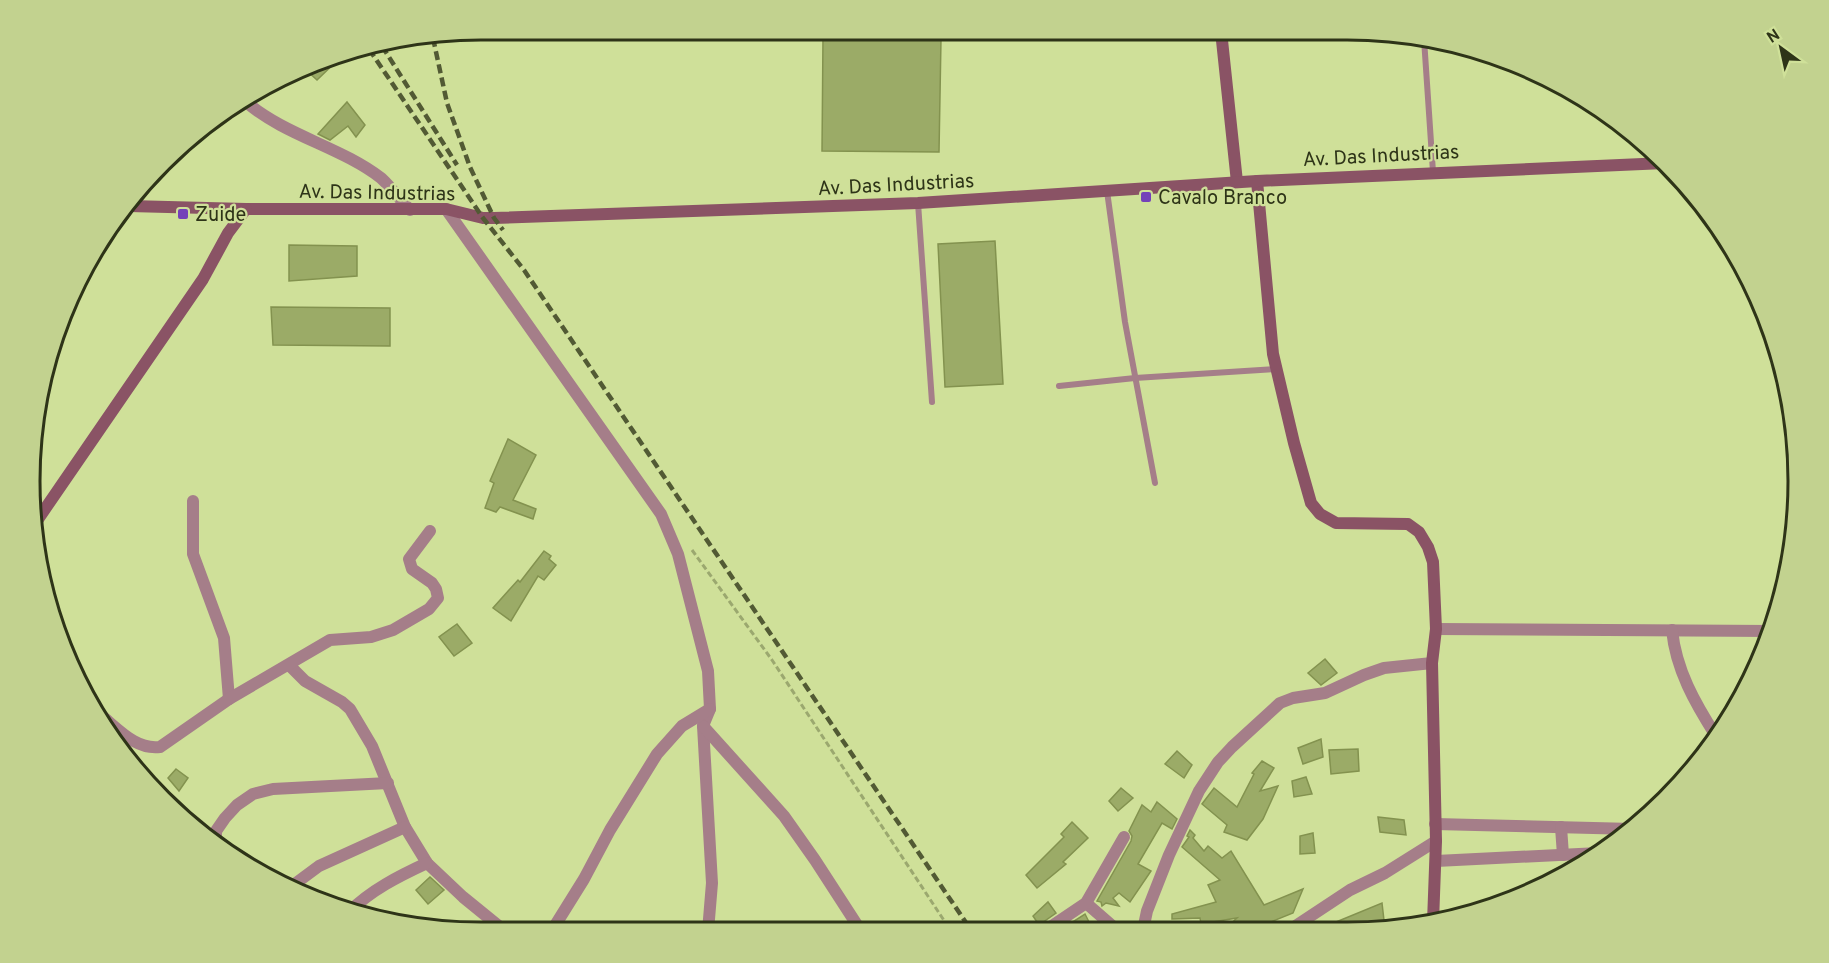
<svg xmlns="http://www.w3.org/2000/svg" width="1829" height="963" font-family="Overpass,sans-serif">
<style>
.building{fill:#9bab67;stroke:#83924f;stroke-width:1.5}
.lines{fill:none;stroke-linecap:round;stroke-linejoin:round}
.path{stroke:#9ba86f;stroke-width:3;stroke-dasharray:6 3;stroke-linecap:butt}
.lane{stroke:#a57e89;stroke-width:6}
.street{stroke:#a57e89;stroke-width:12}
.secondary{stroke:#8a5365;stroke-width:12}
.rail{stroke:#525a34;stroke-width:4.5;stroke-dasharray:9 4.5;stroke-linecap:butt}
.poi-dot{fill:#7441b9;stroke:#cfe099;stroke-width:2}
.labels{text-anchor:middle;stroke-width:4.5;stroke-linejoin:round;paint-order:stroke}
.street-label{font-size:20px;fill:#2e3418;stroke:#cfe099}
.poi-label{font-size:20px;fill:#2e3418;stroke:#cfe099;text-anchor:start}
.rim{fill:none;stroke:#2e3418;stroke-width:3}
</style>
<rect width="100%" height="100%" fill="#cfe099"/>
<g class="building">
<path d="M 823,37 L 941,39 L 939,152 L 822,151 Z"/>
<path d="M 343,53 L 344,54 L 317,80 L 306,70 L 336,54 Z"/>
<path d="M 347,102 L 365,125 L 356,137 L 348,126 L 330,140 L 318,134 Z"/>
<path d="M 995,241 L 1003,384 L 945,387 L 938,244 Z"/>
<path d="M 289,245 L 357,246 L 357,276 L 289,281 Z"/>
<path d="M 271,307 L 390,308 L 390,346 L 273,345 Z"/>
<path d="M 508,439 L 536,455 L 513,500 L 536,509 L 533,519 L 500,507 L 496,512 L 485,508 L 494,483 L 490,481 Z"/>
<path d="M 544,551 L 551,556 L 549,559 L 556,565 L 544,580 L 538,576 L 511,621 L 493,608 L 518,580 L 520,582 Z"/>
<path d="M 457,624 L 472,643 L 454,656 L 439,637 Z"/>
<path d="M 1325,659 L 1337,673 L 1321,685 L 1308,673 Z"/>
<path d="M 1321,739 L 1323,757 L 1303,764 L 1298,748 Z"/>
<path d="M 1358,749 L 1359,771 L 1331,774 L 1329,750 Z"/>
<path d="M 1177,751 L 1192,765 L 1184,778 L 1165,764 Z"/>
<path d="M 1262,761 L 1274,768 L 1260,791 L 1278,786 L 1263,819 L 1247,840 L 1224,832 L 1227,825 L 1202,804 L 1214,788 L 1237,807 L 1254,774 L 1252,773 Z"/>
<path d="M 176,769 L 188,778 L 179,791 L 168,778 Z"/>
<path d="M 1306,777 L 1312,794 L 1294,797 L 1292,781 Z"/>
<path d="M 1121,788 L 1133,798 L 1118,811 L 1109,801 Z"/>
<path d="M 1157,802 L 1177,819 L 1172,829 L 1162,823 L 1138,864 L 1151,871 L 1130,902 L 1119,893 L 1113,898 L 1119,906 L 1106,903 L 1102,906 L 1101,902 L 1097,901 L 1131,841 L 1132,836 L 1129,831 L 1142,805 L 1151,812 Z"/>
<path d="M 1378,817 L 1404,820 L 1406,835 L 1380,832 Z"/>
<path d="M 1072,822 L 1088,838 L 1063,862 L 1066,864 L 1037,888 L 1026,875 L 1064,837 L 1061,834 Z"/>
<path d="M 1190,830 L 1195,835 L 1193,838 L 1204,851 L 1208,846 L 1222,858 L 1231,851 L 1264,905 L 1303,889 L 1293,913 L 1268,923 L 1273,930 L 1224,930 L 1237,918 L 1201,924 L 1200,918 L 1172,919 L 1172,914 L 1216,902 L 1208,885 L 1220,880 L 1182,847 L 1189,837 L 1187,836 Z"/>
<path d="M 1313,833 L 1315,853 L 1300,854 L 1300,836 Z"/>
<path d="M 430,877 L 444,890 L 428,904 L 416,890 Z"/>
<path d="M 1048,902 L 1056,913 L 1039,925 L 1033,916 Z"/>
<path d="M 1382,903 L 1385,929 L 1319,929 Z"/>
<path d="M 1085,914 L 1093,930 L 1060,930 Z"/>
</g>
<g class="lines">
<path class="path" d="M 692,550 L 772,660 L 951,931"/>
<g class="lane">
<path d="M 1424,39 L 1433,172"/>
<path d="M 1107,191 L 1125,322 L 1155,483"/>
<path d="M 918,203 L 932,402"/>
<path d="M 1059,386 L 1135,378 L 1277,369"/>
</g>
<g class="street">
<path d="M 246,102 C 286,136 341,147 381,178 C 391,187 400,200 410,210"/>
<path d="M 446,209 L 661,514 L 678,554 L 708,671 L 710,709 L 703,726 L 712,883 L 708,931"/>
<path d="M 193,501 L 193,554 L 224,638 L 229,699"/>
<path d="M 1436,629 L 1771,631"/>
<path d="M 1672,630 C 1676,670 1695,703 1716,736"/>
<path d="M 289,665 L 305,681 L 342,702 L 350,709 L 372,746 L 405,827 L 427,863 L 463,897 L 506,932"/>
<path d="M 103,717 C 120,731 137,750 160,747 L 229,699 L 330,640 L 371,637 L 393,630 L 429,609 L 438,598 L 436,589 L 432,583 L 412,569 L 409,559 L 430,531"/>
<path d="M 703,726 L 784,816 L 815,860 L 861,931"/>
<path d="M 1435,824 L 1633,829"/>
<path d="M 1561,827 L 1563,855"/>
<path d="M 216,845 L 216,831 L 225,818 L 237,805 L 253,794 L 273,789 L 388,783"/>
<path d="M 1436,861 L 1599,853"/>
<path d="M 288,889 L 319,866 L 405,827"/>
<path d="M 1086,903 L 1117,930"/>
<path d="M 349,912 C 371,890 399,876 427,863"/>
<path d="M 1291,929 L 1350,890 L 1385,873 L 1436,841"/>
<path d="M 1046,930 L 1086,903 L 1124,837"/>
<path d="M 1143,930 L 1147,911 L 1169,855 L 1199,791 L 1218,762 L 1232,747 L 1280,703 L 1293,698 L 1325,693 L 1364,675 L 1384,668 L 1432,663"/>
<path d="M 551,932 L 584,879 L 610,830 L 657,754 L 682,726 L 710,709"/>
</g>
<g class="secondary">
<path d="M 1221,31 L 1237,182"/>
<path d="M 1257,181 L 1273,354 L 1294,443 L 1311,503 L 1320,514 L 1336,523 L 1408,524 L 1419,532 L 1428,547 L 1433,562 L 1436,629 L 1432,663 L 1436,841 L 1433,922"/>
<path d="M 129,206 L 246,209 L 446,209 L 483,218 L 494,218 L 918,203 L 1257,181 L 1665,163"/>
<path d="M 34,525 L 203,279 L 228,233 L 246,209"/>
</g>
<g class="rail">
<path d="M 433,38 L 447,103 L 470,167 L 494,218 L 503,230"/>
<path d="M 382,46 L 457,165"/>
<path d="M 369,49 L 483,218 L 524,270 L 971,930"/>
</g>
</g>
<g class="poi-dot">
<rect x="1140" y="191" width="12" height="12" rx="3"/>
<rect x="177" y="208" width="12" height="12" rx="3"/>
</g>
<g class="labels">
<g class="street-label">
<text transform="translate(1381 155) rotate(-3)" y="7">Av. Das Industrias</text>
<text transform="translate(896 184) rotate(-3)" y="7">Av. Das Industrias</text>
<text transform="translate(377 192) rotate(1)" y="7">Av. Das Industrias</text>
</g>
<g class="poi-label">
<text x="1158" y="204">Cavalo Branco</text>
<text x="195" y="221">Zuide</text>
</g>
</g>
<path d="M0 0H1829V963H0ZM481 40H1347A441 441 0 0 1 1788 481V481A441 441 0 0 1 1347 922H481A441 441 0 0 1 40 481V481A441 441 0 0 1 481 40Z" fill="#c2d28f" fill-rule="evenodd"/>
<path class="rim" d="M481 40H1347A441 441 0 0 1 1788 481V481A441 441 0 0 1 1347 922H481A441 441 0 0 1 40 481V481A441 441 0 0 1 481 40Z"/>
<g transform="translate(1781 48) rotate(327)" stroke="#cfe099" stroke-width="4.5" paint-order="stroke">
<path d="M0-4.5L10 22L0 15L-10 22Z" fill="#2e3418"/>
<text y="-9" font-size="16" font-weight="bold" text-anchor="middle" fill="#2e3418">N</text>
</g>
</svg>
